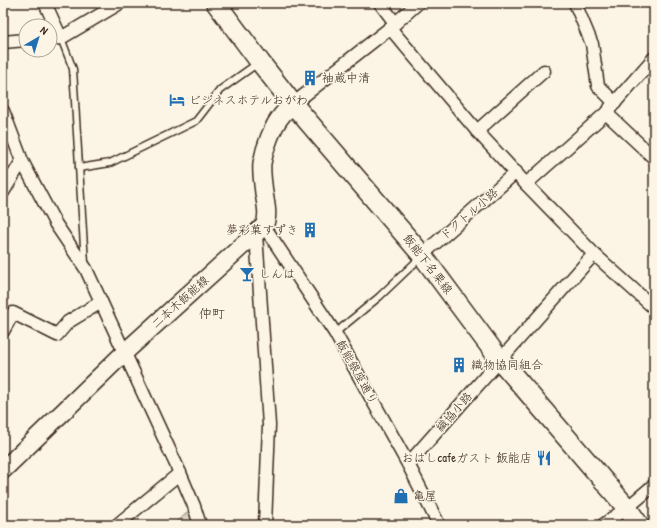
<svg xmlns="http://www.w3.org/2000/svg" width="657" height="528" font-family="'Patrick Hand','Klee One',sans-serif">
<style>
.park{fill:url(#park-tufts);stroke:#8e8173}
.lines{fill:none;stroke-linecap:round;stroke-linejoin:round}
.lane-casing{stroke:#3b2a1e;stroke-width:9}
.street-casing{stroke:#3b2a1e;stroke-width:15}
.secondary-casing{stroke:#3b2a1e;stroke-width:20}
.primary-casing{stroke:#3b2a1e;stroke-width:22}
.lane{stroke:#fcf5e5;stroke-width:6}
.street{stroke:#fcf5e5;stroke-width:12}
.secondary{stroke:#fcf5e5;stroke-width:17}
.primary{stroke:#fcf5e5;stroke-width:19}
.labels{text-anchor:middle;stroke-width:3;stroke-linejoin:round;paint-order:stroke}
.poi-label{font-size:12px;fill:#3b2a1e;stroke:#fcf5e5;text-anchor:start}
.street-label{font-size:12px;fill:#3b2a1e;stroke:#fcf5e5}
.neighbourhood-label{font-size:13px;fill:#3b2a1e;stroke:#fcf5e5}
</style>
<defs>
<pattern id="park-tufts" width="24" height="20" patternUnits="userSpaceOnUse"><rect width="24" height="20" fill="#e0d8c8"/><path d="M3 7l-1-3M5 7V3M7 7l1-3M15 17l-1-3M17 17v-4M19 17l1-3" fill="none" stroke="#c1baab"/></pattern>
</defs>
<rect width="100%" height="100%" fill="#fcf5e5"/>
<filter id="ink" filterUnits="userSpaceOnUse"><feTurbulence type="fractalNoise" baseFrequency=".025" numOctaves="2"/><feDisplacementMap in="SourceGraphic" scale="8" xChannelSelector="R" yChannelSelector="G"/><feConvolveMatrix kernelMatrix="1 2 1 2 8 2 1 2 1" color-interpolation-filters="sRGB"/></filter>
<g filter="url(#ink)">
<path class="park" d="M 194,506 L 200,525 L 175,525 L 175,524 Z"/>
<g class="lines">
<g class="lane-casing">
<g id="lane">
<path d="M 61,38 L 73,69 L 85,263"/>
<path d="M 79,168 L 110,163 L 196,121 L 220,90 L 258,63"/>
<path d="M 335,333 L 379,297 L 421,257"/>
</g>
</g>
<g class="street-casing">
<g id="street">
<path d="M 45,3 L 61,38"/>
<path d="M 380,3 L 395,23"/>
<path d="M 575,3 L 592,44 L 598,86 L 615,103"/>
<path d="M 390,28 L 477,131 L 526,184 L 594,254 L 654,308"/>
<path d="M 50,39 L 61,38 L 120,3"/>
<path d="M 3,42 L 26,40"/>
<path d="M 293,104 L 390,28 L 418,3"/>
<path d="M 610,108 L 654,58"/>
<path d="M 3,111 L 22,161 L 55,223 L 86,269 L 180,473 L 194,506 L 200,525"/>
<path d="M 477,131 L 544,71"/>
<path d="M 526,184 L 606,113 L 654,158"/>
<path d="M 3,192 L 22,161"/>
<path d="M 264,226 L 335,333 L 408,464 L 439,525"/>
<path d="M 256,234 L 269,425 L 265,525"/>
<path d="M 422,255 L 516,172"/>
<path d="M 3,331 L 13,313 L 57,335 L 68,322 L 101,302"/>
<path d="M 408,464 L 594,254"/>
<path d="M 117,525 L 180,473"/>
<path d="M 603,525 L 627,508 L 654,485"/>
</g>
</g>
<g class="secondary-casing">
<path id="secondary" d="M 3,470 L 125,352 L 264,226 C 269,216 266,205 264,193 C 263,183 261,173 262,163 C 265,147 272,127 282,115 C 285,111 290,108 293,104"/>
</g>
<g class="primary-casing">
<path id="primary" d="M 216,3 L 260,62 L 293,104 L 422,255 L 500,360 L 627,508 L 639,525"/>
</g>
<use href="#lane" class="lane"/>
<use href="#street" class="street"/>
<use href="#secondary" class="secondary"/>
<use href="#primary" class="primary"/>
</g>
</g>
<defs>
<g id="building-bare" transform="scale(1.2)"><path d="M-4-6H4V6H1V3H-1V6H-4ZM-2.5-4.3h1.7v1.8h-1.7ZM.8-4.3h1.7v1.8H.8ZM-2.5-1h1.7V.8h-1.7ZM.8-1h1.7V.8H.8Z" fill="#1f6fb2" stroke="#fcf5e5" stroke-width="2.5" paint-order="stroke"/></g>
<g id="hotel-bare" transform="scale(1.2)"><path d="M-6-4.5h1.5V1H6V5H4.5V3h-9V5H-6ZM-4 0a1.8 1.8 0 1 1 3.6 0ZM.5 0V-2.5h3Q6-2.5 6 0Z" fill="#1f6fb2" stroke="#fcf5e5" stroke-width="2.5" paint-order="stroke"/></g>
<g id="bar-bare" transform="scale(1.2)"><path d="M-6-5H6L.8 .8V4.5H3.5V6h-7V4.5H-.8V.8Z" fill="#1f6fb2" stroke="#fcf5e5" stroke-width="2.5" paint-order="stroke"/></g>
<g id="restaurant-bare" transform="scale(1.2)"><path d="M-5-6h1v4h1v-4h1v4h1v-4h1v5L-1.5 .5V6h-2V.5L-5-1ZM5-6V6H3V1.5H1.5Q1.5-4 5-6Z" fill="#1f6fb2" stroke="#fcf5e5" stroke-width="2.5" paint-order="stroke"/></g>
<g id="shop-bare" transform="scale(1.2)"><path d="M-5-2.5h2.3a2.7 3.5 0 0 1 5.4 0H5L5.5 6h-11ZM-1.5-2.5h3a1.5 2.3 0 0 0-3 0Z" fill="#1f6fb2" stroke="#fcf5e5" stroke-width="2.5" paint-order="stroke"/></g>
</defs>
<g fill-rule="evenodd">
<use href="#building-bare" x="310" y="78"/>
<use href="#hotel-bare" x="177" y="100"/>
<use href="#building-bare" x="310" y="230"/>
<use href="#bar-bare" x="247" y="274"/>
<use href="#building-bare" x="459" y="365"/>
<use href="#restaurant-bare" x="544" y="458"/>
<use href="#shop-bare" x="401" y="496"/>
</g>
<g class="labels">
<g class="poi-label">
<text x="322" y="82">袖蔵中清</text>
<text x="189" y="104">ビジネスホテルおがわ</text>
<text x="298" y="234" text-anchor="end">夢彩菓すずき</text>
<text x="259" y="278">しんは</text>
<text x="471" y="369">織物協同組合</text>
<text x="532" y="462" text-anchor="end">おはしcafeガスト 飯能店</text>
<text x="413" y="500">亀屋</text>
</g>
<g class="street-label">
<text transform="translate(469 214) rotate(-41)" y="4">ドクトル小路</text>
<text transform="translate(428 264) rotate(52)" y="4">飯能下名栗線</text>
<text transform="translate(180 302) rotate(-42)" y="4">二本木飯能線</text>
<text transform="translate(357 372) rotate(61)" y="4">飯能銀座通り</text>
<text transform="translate(454 412) rotate(-49)" y="4">織協小路</text>
</g>
<g class="neighbourhood-label">
<text x="212" y="318">仲町</text>
</g>
</g>
<rect width="657" height="528" fill="none" stroke="#fcf5e5" stroke-width="16"/>
<rect x="8" y="8" width="641" height="512" fill="none" stroke="#3b2a1e" stroke-width="1.5" filter="url(#ink)"/>
<g transform="translate(38 38) rotate(38)"><circle r="19" fill="#fcf5e5" stroke="#afa495"/>
<path d="M0-3L7 15L0 10L-7 15Z" fill="#1f6fb2"/>
<text y="-6" font-size="11" font-weight="bold" text-anchor="middle" fill="#3b2a1e">N</text>
</g>
</svg>
